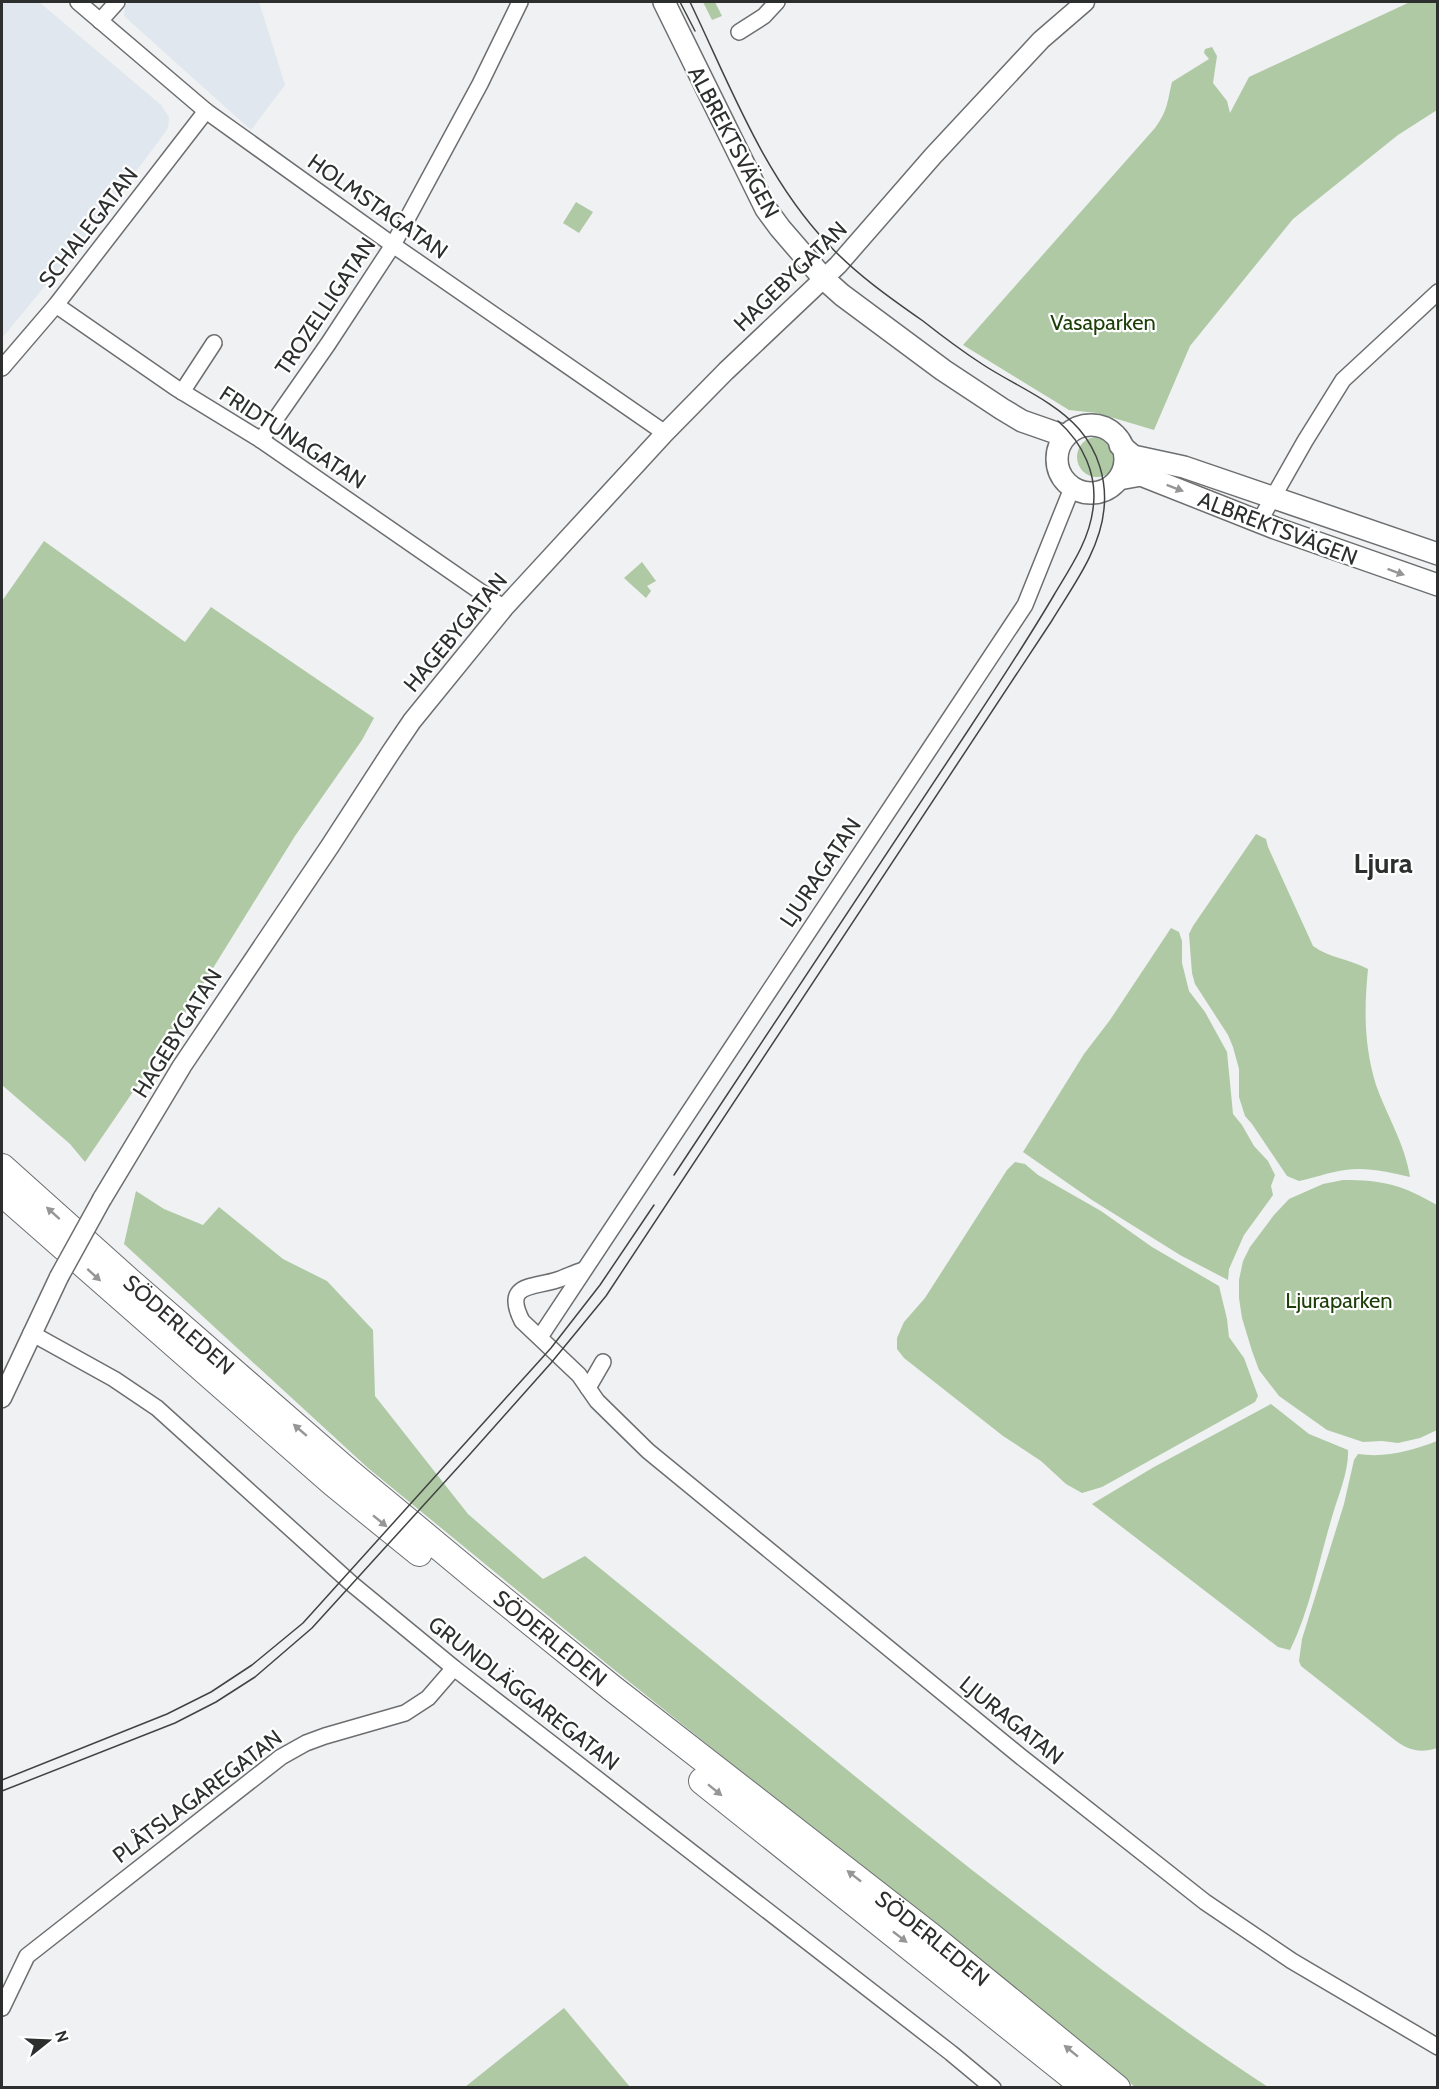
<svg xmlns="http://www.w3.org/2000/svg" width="1439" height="2089" font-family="Cabin,sans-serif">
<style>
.built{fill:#e0e7ef}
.green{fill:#afc9a4}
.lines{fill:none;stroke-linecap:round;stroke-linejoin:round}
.minor-casing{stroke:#6d6e70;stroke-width:18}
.tertiary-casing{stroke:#6d6e70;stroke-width:21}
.secondary-casing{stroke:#6d6e70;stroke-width:24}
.trunk-casing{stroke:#6d6e70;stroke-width:28}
.minor{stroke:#fff;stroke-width:15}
.tertiary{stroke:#fff;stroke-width:18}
.secondary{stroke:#fff;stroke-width:21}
.trunk{stroke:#fff;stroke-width:26}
.tram{stroke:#424343;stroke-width:1.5}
.tertiary-bridge-casing{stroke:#6d6e70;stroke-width:21;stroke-linecap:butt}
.tertiary-bridge{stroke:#fff;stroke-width:18}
.oneway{fill:#969696}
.labels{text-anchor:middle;stroke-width:4.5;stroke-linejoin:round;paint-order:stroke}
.street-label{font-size:22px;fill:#2d2e2e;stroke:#fff}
.park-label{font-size:22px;fill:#1c3e07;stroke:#fff}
.district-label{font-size:28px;font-weight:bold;fill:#2d2e2e;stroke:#fff}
</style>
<rect width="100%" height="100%" fill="#eff1f3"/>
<g class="built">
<path d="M 2,2 L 39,2 L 161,105 L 169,117 L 168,128 L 155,146 L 93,228 L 2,338 Z"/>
<path d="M 129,2 L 259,2 L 285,85 L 251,130 L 124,16 L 125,6 Z"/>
</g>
<g class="green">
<path d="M 703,2 L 715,2 L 722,16 L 712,20 Z"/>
<path d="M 1410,2 L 1437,2 L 1437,110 L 1398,135 L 1293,219 L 1190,346 L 1154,430 L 1097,413 L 1069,410 L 963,345 L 1155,128 C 1168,110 1167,103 1172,82 L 1209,59 L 1204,53 L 1205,49 L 1212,47 L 1217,56 L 1213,83 L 1227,101 L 1230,113 L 1249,77 Z"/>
<path d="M 576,202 L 593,212 L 579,233 L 563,223 Z"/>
<circle cx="1097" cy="457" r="20"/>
<path d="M 44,541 L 185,642 L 211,607 L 374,718 L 362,740 L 295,836 L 169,1039 L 85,1162 L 70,1144 L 2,1085 L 2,601 Z"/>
<path d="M 642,562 L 656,581 L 647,586 L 651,591 L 646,598 L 624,578 Z"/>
<path d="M 1256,834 L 1266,839 L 1268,847 L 1313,946 C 1329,958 1350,959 1368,969 C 1364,1010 1364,1046 1376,1085 C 1387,1116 1405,1144 1410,1177 C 1388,1172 1367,1167 1345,1170 C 1329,1172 1314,1178 1299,1181 L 1287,1176 L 1252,1124 L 1245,1116 L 1239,1097 L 1239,1069 L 1233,1047 L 1228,1035 L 1195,984 L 1192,973 L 1189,934 L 1193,926 Z"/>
<path d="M 1171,928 L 1179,932 L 1182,941 L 1182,963 L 1189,991 L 1205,1012 L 1227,1052 L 1233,1114 L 1242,1125 L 1254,1146 L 1268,1161 L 1275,1175 L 1271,1186 L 1273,1195 L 1244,1235 L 1229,1269 L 1228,1280 L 1180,1255 L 1092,1200 L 1023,1152 L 1084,1054 L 1110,1020 Z"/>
<path d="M 1015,1162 L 1025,1164 L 1038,1175 L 1101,1211 L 1152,1247 L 1219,1286 L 1227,1319 L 1229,1337 L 1244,1358 L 1258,1396 L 1255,1402 L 1102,1487 L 1082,1493 L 1066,1484 L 1041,1461 L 1003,1436 L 904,1358 L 897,1349 L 897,1338 L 904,1322 L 925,1298 L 941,1273 L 1007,1170 Z"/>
<path d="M 1343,1180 C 1384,1180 1402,1185 1437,1205 L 1437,1430 L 1420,1438 L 1398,1443 L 1382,1441 L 1363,1442 L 1327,1430 L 1279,1396 L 1259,1370 L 1252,1351 L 1242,1318 L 1239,1298 L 1239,1280 L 1243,1261 L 1250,1247 L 1274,1215 L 1289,1199 L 1323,1184 Z"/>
<path d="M 136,1191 L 164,1209 L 203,1225 L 219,1207 L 283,1259 L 327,1281 L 373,1330 L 375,1396 L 468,1514 L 543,1579 L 585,1556 C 714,1661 842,1767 972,1870 C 1069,1945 1165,2020 1268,2087 L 1135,2087 L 612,1668 L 368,1468 L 124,1244 Z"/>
<path d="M 1271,1404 L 1309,1434 L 1348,1450 C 1349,1471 1338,1496 1332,1517 C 1319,1560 1310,1610 1290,1650 L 1278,1647 L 1252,1627 L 1092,1504 L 1154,1467 Z"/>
<path d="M 1437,1441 L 1437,1748 C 1421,1753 1410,1751 1396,1741 L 1301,1666 L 1299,1661 L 1302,1639 L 1344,1504 L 1354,1460 L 1358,1454 C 1386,1458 1411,1451 1437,1441 Z"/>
<path d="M 564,2008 L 630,2087 L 465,2087 Z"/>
</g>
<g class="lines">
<g class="minor-casing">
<g id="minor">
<path d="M 78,2 L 206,111 L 393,245 L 665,433"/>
<path d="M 100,21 L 117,2"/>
<path d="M 739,32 L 764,16 L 777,2"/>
<path d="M 56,305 L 176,388 L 261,440 L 504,608"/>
<path d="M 2,368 L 56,305 L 206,111"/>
<path d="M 182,392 L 214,343"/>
<path d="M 261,440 L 328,344 L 393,245 L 480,84 L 520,2"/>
<path d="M 1259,522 L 1305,441 L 1343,380 L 1438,292"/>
<path d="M 583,1270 C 574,1273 566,1277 557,1280 C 532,1288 503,1283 522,1321 L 579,1375 L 597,1401 L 648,1451 L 1020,1756 L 1205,1902 L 1292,1961 L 1438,2047"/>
<path d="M 31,1333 L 114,1379 L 157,1408 L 352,1584 L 454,1668 L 951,2053 L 993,2088"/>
<path d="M 540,1337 L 1025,605 L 1072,488"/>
<path d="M 588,1388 L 603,1362"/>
<path d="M 2,2008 L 27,1956 L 281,1757 L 306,1743 L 325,1736 L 405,1713 L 428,1698 L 454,1668"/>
</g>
</g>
<g class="tertiary-casing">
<g id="tertiary">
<path d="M 102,1199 L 182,1066 L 330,846 L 391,752 L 412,721 L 504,608 L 665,433 L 726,371 L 838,265 L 933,156 L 1041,40 L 1085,2"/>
<path d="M 2,1398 L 59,1277"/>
</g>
</g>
<g class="secondary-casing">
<g id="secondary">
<path d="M 664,2 L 766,209 L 780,228 L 824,279 L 842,295 L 943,370 L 1002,409 L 1022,421 L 1065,436"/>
<circle cx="1091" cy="459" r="34"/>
<path d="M 1120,445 L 1133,456 L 1184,467 L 1438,554"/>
<path d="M 1119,479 L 1141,475 L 1275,528 L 1438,585"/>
</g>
</g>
<g class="trunk-casing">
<g id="trunk">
<path id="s1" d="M 2,1167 L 128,1280 L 344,1468 L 480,1581 L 612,1688 L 932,1937 L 1117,2088"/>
<path d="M 2,1193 L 334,1484 L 419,1553"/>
<path d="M 702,1781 L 1086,2088"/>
</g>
</g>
<use href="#minor" class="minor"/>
<use href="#tertiary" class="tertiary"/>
<use href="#secondary" class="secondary"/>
<use href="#trunk" class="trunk"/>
<g class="tram">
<path d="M 680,2 L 695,31"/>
<path d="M 674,1175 C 773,1027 871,878 969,729 C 998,685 1027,641 1054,595 C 1070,568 1089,541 1093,509 C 1098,475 1083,443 1058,421"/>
<path d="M 2,1780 L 167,1714 L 211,1692 L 252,1665 L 303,1623 L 551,1348 L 600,1285 L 654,1205"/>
<path d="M 2,1791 L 175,1723 L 216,1702 L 255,1677 L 312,1628 L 471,1453 L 551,1363 L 606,1296 L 1051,622 C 1072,587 1100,551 1104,509 C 1107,480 1098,451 1079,429 C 1055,401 1012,384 982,364 C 962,351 942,336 923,321 C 890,298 856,274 828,244 C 764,177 730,85 690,2"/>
</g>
<g class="tertiary-bridge-casing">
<path id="tertiary-bridge" d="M 59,1277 L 102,1199"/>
</g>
<use href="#tertiary-bridge" class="tertiary-bridge"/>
</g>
<defs><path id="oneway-solid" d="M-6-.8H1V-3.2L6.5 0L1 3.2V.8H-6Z" transform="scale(1.5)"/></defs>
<g class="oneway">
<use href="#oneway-solid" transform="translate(1175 488) rotate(21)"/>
<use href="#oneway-solid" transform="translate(1396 572) rotate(20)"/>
<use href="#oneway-solid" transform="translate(53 1213) rotate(-138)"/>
<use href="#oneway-solid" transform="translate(94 1275) rotate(42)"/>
<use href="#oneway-solid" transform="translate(300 1430) rotate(-139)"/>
<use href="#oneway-solid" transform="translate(380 1521) rotate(39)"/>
<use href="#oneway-solid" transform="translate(715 1790) rotate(39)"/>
<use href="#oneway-solid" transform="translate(854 1876) rotate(-142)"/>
<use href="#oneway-solid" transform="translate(900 1937) rotate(38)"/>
<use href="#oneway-solid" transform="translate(1071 2051) rotate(-141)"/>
</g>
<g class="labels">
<g class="street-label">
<text transform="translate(734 142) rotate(62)" y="8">ALBREKTSVÄGEN</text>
<text transform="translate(378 206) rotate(35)" y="8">HOLMSTAGATAN</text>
<text transform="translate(88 227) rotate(-52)" y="8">SCHALEGATAN</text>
<text transform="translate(790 276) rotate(-44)" y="8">HAGEBYGATAN</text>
<text transform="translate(325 306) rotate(-56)" y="8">TROZELLIGATAN</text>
<text transform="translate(293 437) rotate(33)" y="8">FRIDTUNAGATAN</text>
<text transform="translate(1278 528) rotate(21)" y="8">ALBREKTSVÄGEN</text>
<text transform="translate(455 632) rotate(-50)" y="8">HAGEBYGATAN</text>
<text transform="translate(820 872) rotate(-56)" y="8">LJURAGATAN</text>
<text transform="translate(177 1033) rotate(-58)" y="8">HAGEBYGATAN</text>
<text dy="8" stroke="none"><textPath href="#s1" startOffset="237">SÖDERLEDEN</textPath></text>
<text dy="8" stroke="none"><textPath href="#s1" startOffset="723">SÖDERLEDEN</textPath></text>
<text transform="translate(524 1693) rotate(38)" y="8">GRUNDLÄGGAREGATAN</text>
<text transform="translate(1012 1720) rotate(39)" y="8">LJURAGATAN</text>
<text transform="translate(197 1796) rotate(-37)" y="8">PLÅTSLAGAREGATAN</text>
<text dy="8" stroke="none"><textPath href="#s1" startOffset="1209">SÖDERLEDEN</textPath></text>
</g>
<g class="park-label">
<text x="1103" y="330">Vasaparken</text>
<text x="1339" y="1308">Ljuraparken</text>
</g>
<g class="district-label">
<text x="1383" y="873">Ljura</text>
</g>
</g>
<rect width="1439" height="2089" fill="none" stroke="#2d2e2e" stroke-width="6"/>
<g transform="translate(48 2041) rotate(72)" stroke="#ffffff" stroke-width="4.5" paint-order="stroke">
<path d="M0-4.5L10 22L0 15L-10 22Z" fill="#2d2e2e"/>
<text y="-9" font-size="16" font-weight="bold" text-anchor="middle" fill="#2d2e2e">N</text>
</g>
</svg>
